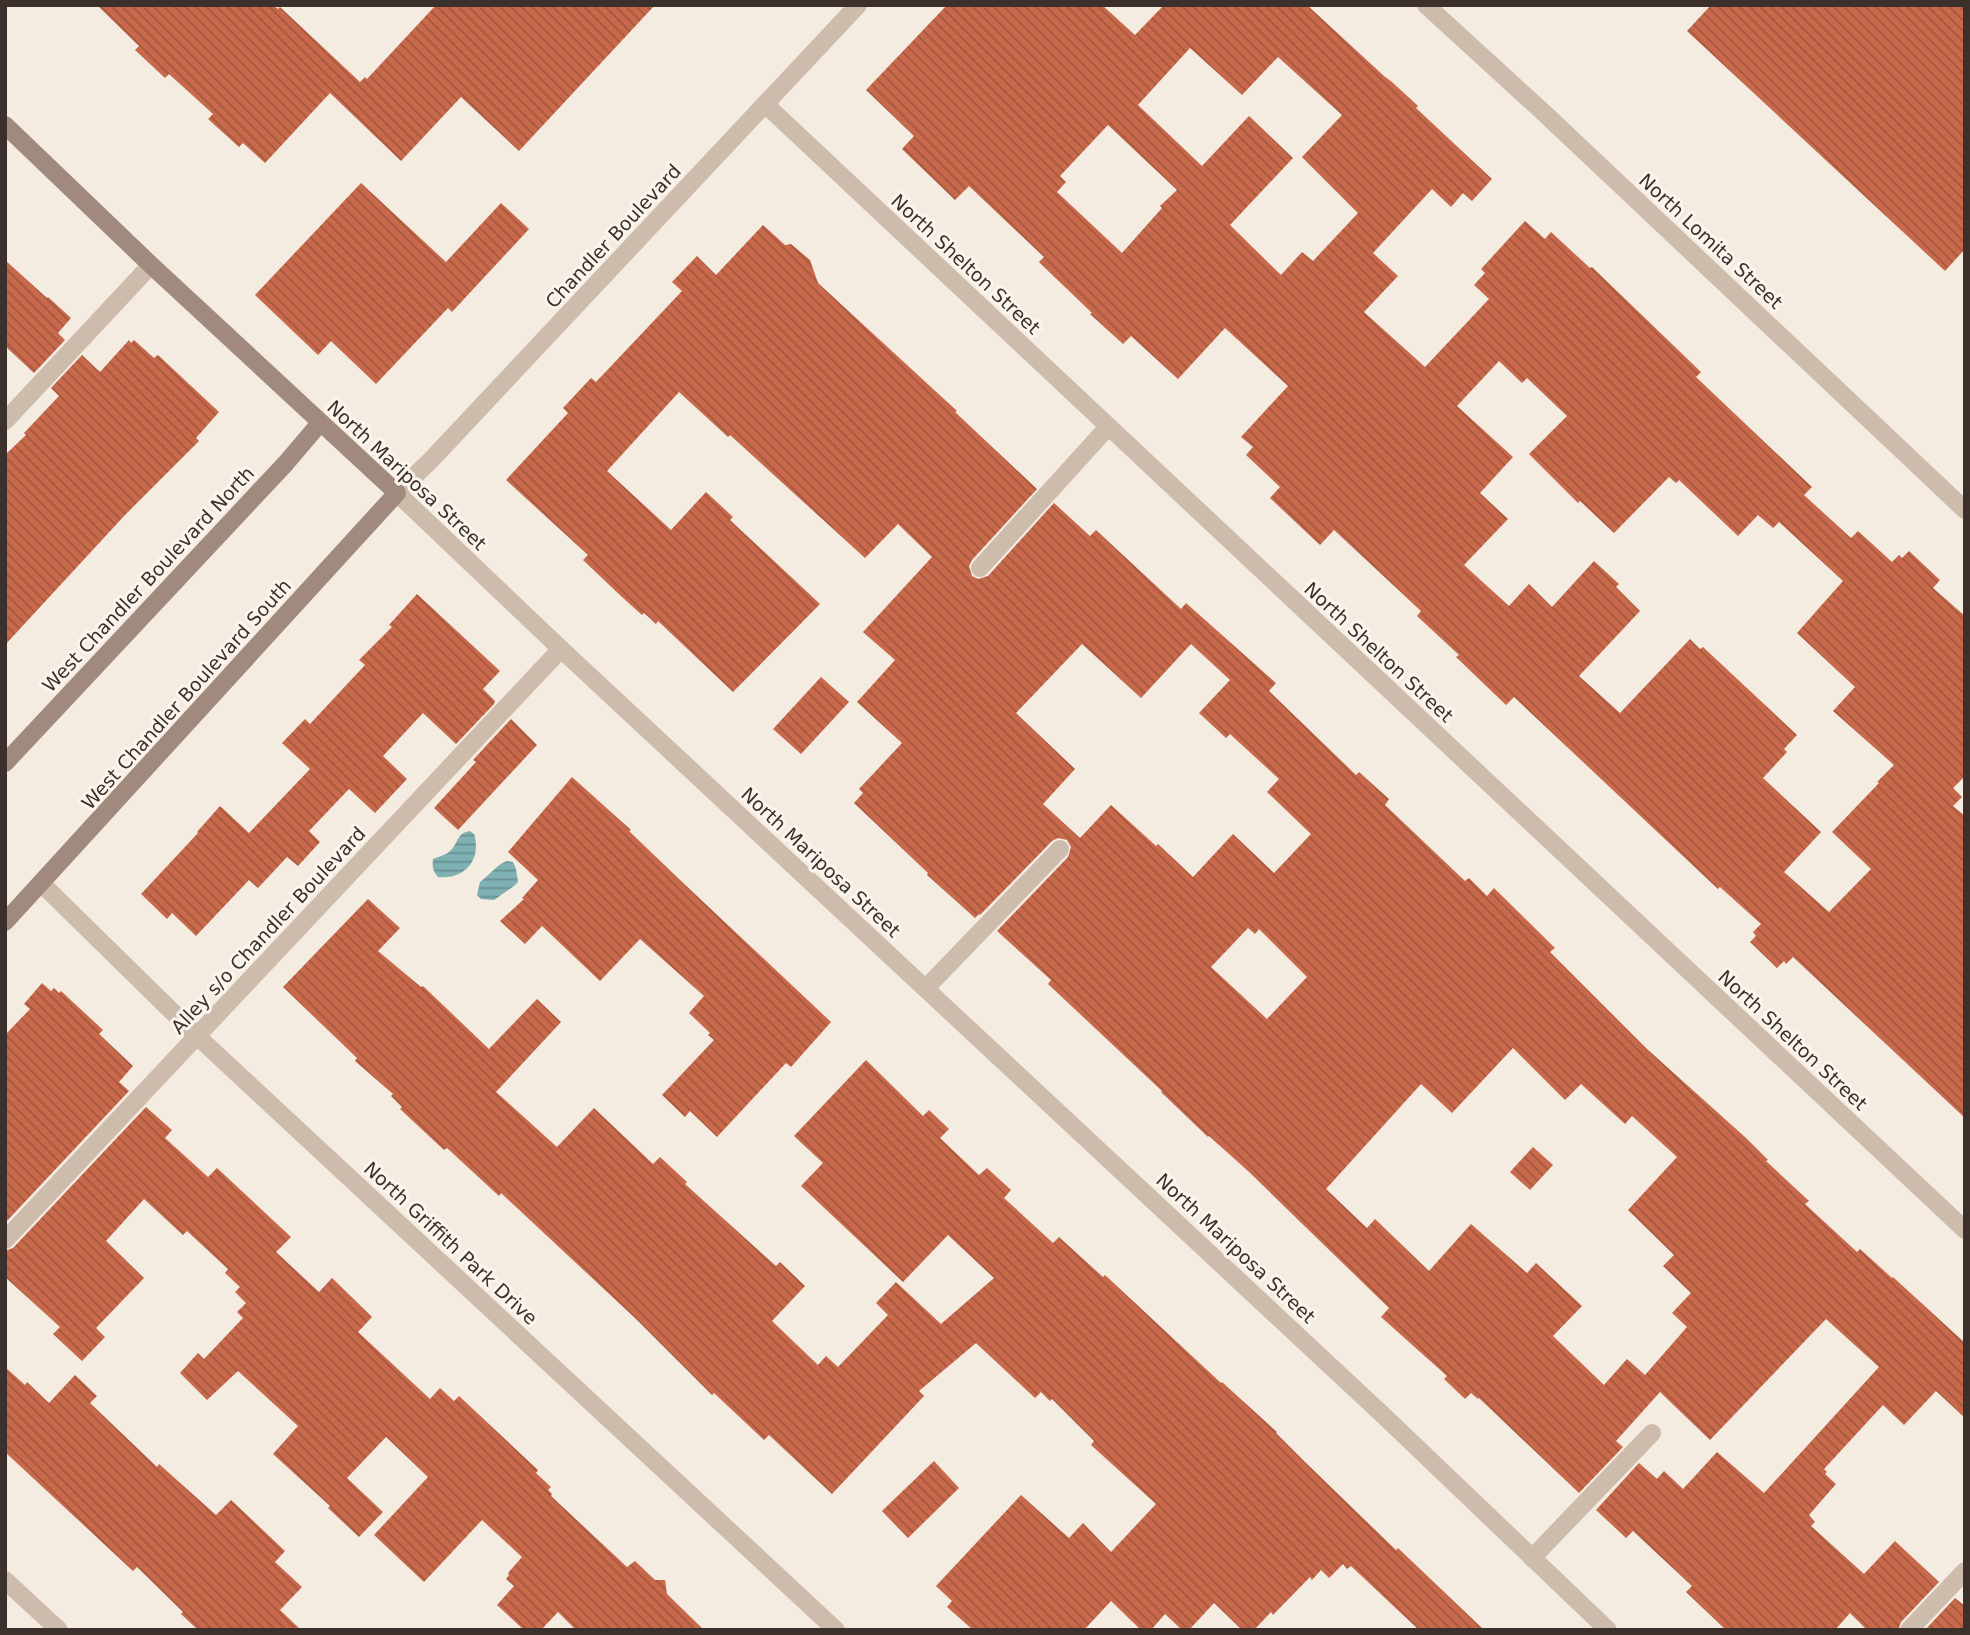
<svg xmlns="http://www.w3.org/2000/svg" width="1970" height="1635" font-family="'DejaVu Sans',sans-serif">
<style>
.water{fill:url(#water-rules)}
.building{fill:url(#building-back-hatch);fill-rule:evenodd}
.lines{fill:none;stroke-linecap:round;stroke-linejoin:round}
.service{stroke:#cdbbac;stroke-width:18}
.minor{stroke:#cdbbac;stroke-width:18}
.tertiary{stroke:#cdbbac;stroke-width:18}
.secondary{stroke:#a18a7d;stroke-width:18}
.labels{text-anchor:middle;stroke-width:6;stroke-linejoin:round;paint-order:stroke}
.street-label{font-size:19px;fill:#3b302b;stroke:#fbf5ee}
</style>
<defs>
<pattern id="water-rules" width="6" height="5" patternUnits="userSpaceOnUse" patternTransform="scale(1.75)"><rect width="6" height="5" fill="#7fb0b2"/><path d="M0 2.5h6" fill="none" stroke="#699091"/></pattern>
<pattern id="building-back-hatch" width="6" height="6" patternUnits="userSpaceOnUse" patternTransform="scale(1.75)"><rect width="6" height="6" fill="#c8694b"/><path d="M-1 5l2 2M0 0l6 6M5-1l2 2" fill="none" stroke="#a4573f"/></pattern>
</defs>
<rect width="100%" height="100%" fill="#f4ebe1"/>
<g class="water">
<path d="M 470,831 L 474,834 C 482,859 465,880 438,877 C 433,871 432,867 433,859 C 438,857 446,855 450,851 C 459,843 456,833 470,831 Z"/>
<path d="M 507,861 L 513,862 L 516,869 L 518,882 L 514,886 L 494,900 L 481,899 L 477,895 L 480,882 C 489,876 497,864 507,861 Z"/>
</g>
<g class="building">
<path d="M 97,5 L 273,5 L 278,9 L 280,7 L 360,82 L 365,77 L 367,79 L 436,5 L 655,5 L 519,151 L 461,97 L 401,161 L 330,93 L 265,163 L 243,143 L 239,147 L 208,119 L 213,114 L 169,74 L 165,78 L 135,50 L 139,46 Z"/>
<path d="M 947,5 L 1102,5 L 1135,35 L 1164,5 L 1307,5 L 1384,76 L 1392,82 L 1418,106 L 1416,108 L 1492,179 L 1472,201 L 1463,193 L 1451,207 L 1432,189 L 1373,253 L 1398,276 L 1364,312 L 1425,367 L 1489,299 L 1474,285 L 1485,273 L 1481,269 L 1525,221 L 1545,239 L 1551,232 L 1590,268 L 1592,267 L 1701,372 L 1696,377 L 1812,487 L 1804,495 L 1851,538 L 1858,531 L 1892,562 L 1899,555 L 1902,558 L 1909,551 L 1940,580 L 1933,588 L 1965,616 L 1965,776 L 1953,788 L 1962,797 L 1953,806 L 1965,816 L 1965,1118 L 1793,957 L 1786,964 L 1784,961 L 1777,968 L 1750,942 L 1756,936 L 1753,932 L 1761,924 L 1720,887 L 1718,889 L 1514,697 L 1506,705 L 1456,657 L 1459,655 L 1417,616 L 1421,611 L 1334,530 L 1320,545 L 1270,498 L 1280,487 L 1246,455 L 1253,447 L 1241,437 L 1288,386 L 1225,328 L 1178,379 L 1131,336 L 1123,344 L 1090,314 L 1092,313 L 1039,262 L 1044,257 L 969,186 L 955,200 L 902,149 L 914,136 L 866,90 ZM 1190,48 L 1242,95 L 1278,57 L 1342,115 L 1302,157 L 1358,213 L 1313,261 L 1302,252 L 1281,275 L 1230,225 L 1293,158 L 1249,116 L 1202,166 L 1138,105 ZM 1108,125 L 1177,190 L 1160,206 L 1162,208 L 1122,253 L 1057,192 L 1066,182 L 1060,176 ZM 1499,361 L 1522,383 L 1527,378 L 1567,416 L 1529,454 L 1578,503 L 1580,501 L 1614,533 L 1669,477 L 1676,483 L 1679,480 L 1738,536 L 1758,515 L 1773,528 L 1779,522 L 1843,581 L 1797,633 L 1855,687 L 1833,711 L 1894,765 L 1877,782 L 1879,783 L 1832,832 L 1871,869 L 1829,912 L 1784,872 L 1821,832 L 1763,778 L 1787,752 L 1784,749 L 1797,735 L 1703,647 L 1700,649 L 1690,639 L 1620,713 L 1579,676 L 1640,611 L 1616,587 L 1619,584 L 1594,561 L 1552,607 L 1529,584 L 1509,606 L 1464,565 L 1508,519 L 1480,493 L 1513,457 L 1457,406 Z"/>
<path d="M 1711,5 L 1965,5 L 1965,249 L 1945,271 L 1687,31 Z"/>
<path d="M 361,183 L 446,262 L 501,203 L 529,229 L 452,312 L 448,308 L 376,384 L 331,341 L 318,355 L 255,295 Z"/>
<path d="M 763,225 L 785,245 L 791,244 L 810,260 L 818,283 L 957,411 L 955,412 L 1037,489 L 972,560 L 969,566 L 972,576 L 978,579 L 988,576 L 1054,503 L 1090,536 L 1096,530 L 1181,609 L 1186,603 L 1276,683 L 1269,691 L 1356,775 L 1359,772 L 1389,799 L 1385,805 L 1465,881 L 1469,878 L 1487,896 L 1494,888 L 1555,948 L 1550,952 L 1647,1049 L 1746,1138 L 1768,1160 L 1766,1161 L 1809,1201 L 1805,1204 L 1857,1252 L 1860,1249 L 1892,1278 L 1893,1277 L 1965,1343 L 1965,1418 L 1936,1391 L 1904,1425 L 1883,1405 L 1824,1469 L 1827,1472 L 1825,1474 L 1836,1484 L 1809,1515 L 1815,1522 L 1811,1526 L 1864,1574 L 1895,1541 L 1939,1582 L 1901,1622 L 1898,1630 L 1867,1630 L 1850,1613 L 1835,1630 L 1726,1630 L 1686,1592 L 1692,1586 L 1633,1531 L 1626,1538 L 1596,1510 L 1639,1463 L 1657,1479 L 1664,1471 L 1683,1489 L 1717,1452 L 1764,1493 L 1879,1367 L 1826,1319 L 1710,1440 L 1660,1392 L 1616,1441 L 1623,1447 L 1579,1493 L 1479,1398 L 1478,1399 L 1471,1393 L 1465,1399 L 1444,1379 L 1447,1376 L 1381,1317 L 1389,1308 L 1248,1171 L 1209,1136 L 1208,1137 L 1161,1092 L 1162,1091 L 1048,984 L 1051,980 L 997,931 L 1068,857 L 1071,847 L 1067,840 L 1058,838 L 1052,841 L 980,915 L 979,914 L 975,918 L 927,875 L 928,873 L 854,803 L 863,793 L 859,789 L 902,743 L 857,702 L 895,660 L 863,632 L 932,557 L 898,524 L 865,558 L 730,435 L 728,437 L 679,392 L 607,471 L 671,530 L 706,492 L 733,517 L 730,520 L 820,604 L 733,692 L 658,621 L 656,624 L 644,613 L 642,615 L 622,597 L 583,560 L 588,555 L 506,480 L 568,413 L 563,408 L 591,378 L 596,382 L 682,291 L 672,282 L 697,256 L 716,275 ZM 1082,644 L 1141,698 L 1191,644 L 1230,680 L 1199,713 L 1226,738 L 1230,734 L 1279,779 L 1267,792 L 1311,834 L 1274,873 L 1233,834 L 1193,877 L 1158,844 L 1156,846 L 1111,805 L 1080,838 L 1043,804 L 1075,769 L 1016,713 ZM 1248,928 L 1255,934 L 1259,929 L 1307,977 L 1267,1019 L 1211,967 ZM 1513,1048 L 1565,1100 L 1581,1084 L 1625,1124 L 1632,1116 L 1677,1157 L 1628,1210 L 1674,1255 L 1663,1266 L 1691,1293 L 1672,1313 L 1687,1327 L 1645,1375 L 1627,1359 L 1604,1385 L 1553,1336 L 1582,1306 L 1536,1263 L 1527,1273 L 1471,1224 L 1429,1271 L 1375,1219 L 1367,1228 L 1326,1189 L 1421,1084 L 1452,1113 Z"/>
<path d="M 5,260 L 47,298 L 48,297 L 71,318 L 58,333 L 65,340 L 34,373 L 5,346 Z"/>
<path d="M 129,340 L 131,343 L 134,340 L 154,358 L 158,355 L 219,412 L 196,438 L 199,441 L 125,515 L 5,645 L 5,455 L 26,435 L 24,433 L 59,396 L 51,388 L 82,355 L 100,372 Z"/>
<path d="M 417,594 L 500,671 L 483,689 L 495,701 L 494,704 L 456,744 L 423,713 L 383,756 L 407,779 L 375,813 L 349,789 L 309,831 L 320,842 L 298,866 L 287,857 L 258,888 L 249,880 L 196,936 L 172,913 L 167,919 L 141,894 L 198,833 L 197,832 L 220,806 L 249,833 L 310,769 L 282,743 L 305,719 L 310,724 L 365,665 L 359,660 L 392,627 L 389,625 Z"/>
<path d="M 821,677 L 849,702 L 801,754 L 773,729 Z"/>
<path d="M 511,719 L 537,745 L 458,830 L 434,808 L 476,762 L 473,760 Z"/>
<path d="M 572,777 L 631,830 L 629,831 L 680,880 L 831,1022 L 791,1067 L 786,1063 L 717,1137 L 690,1111 L 685,1117 L 662,1095 L 714,1040 L 708,1035 L 710,1033 L 689,1013 L 704,996 L 640,939 L 600,981 L 542,926 L 525,944 L 500,921 L 524,899 L 522,898 L 538,880 L 508,852 Z"/>
<path d="M 368,899 L 400,928 L 378,951 L 421,987 L 423,986 L 489,1049 L 537,999 L 561,1022 L 496,1092 L 557,1147 L 594,1108 L 653,1164 L 660,1157 L 687,1182 L 685,1184 L 776,1266 L 780,1262 L 805,1286 L 772,1321 L 818,1365 L 826,1356 L 838,1367 L 888,1315 L 876,1303 L 896,1282 L 941,1324 L 994,1278 L 948,1235 L 903,1282 L 801,1186 L 823,1163 L 794,1136 L 866,1060 L 923,1116 L 929,1110 L 949,1129 L 940,1138 L 979,1175 L 987,1168 L 1011,1190 L 1004,1198 L 1053,1243 L 1059,1237 L 1103,1277 L 1105,1275 L 1221,1383 L 1222,1382 L 1277,1432 L 1276,1433 L 1305,1462 L 1396,1550 L 1398,1548 L 1484,1630 L 1419,1630 L 1351,1566 L 1347,1569 L 1343,1564 L 1329,1578 L 1321,1570 L 1312,1580 L 1310,1577 L 1273,1615 L 1271,1612 L 1254,1630 L 1242,1630 L 1214,1603 L 1189,1630 L 1182,1630 L 1165,1614 L 1151,1630 L 1141,1630 L 1111,1601 L 1084,1630 L 973,1630 L 947,1607 L 952,1601 L 936,1586 L 1021,1495 L 1069,1538 L 1083,1523 L 1111,1552 L 1156,1504 L 1091,1445 L 1094,1441 L 1052,1399 L 1050,1401 L 1041,1392 L 1035,1398 L 976,1343 L 919,1391 L 924,1396 L 832,1494 L 769,1435 L 764,1440 L 714,1393 L 712,1395 L 635,1318 L 501,1193 L 499,1196 L 447,1148 L 444,1150 L 400,1109 L 402,1107 L 391,1096 L 393,1094 L 355,1061 L 357,1058 L 283,987 Z"/>
<path d="M 42,983 L 51,991 L 54,988 L 59,993 L 61,991 L 103,1030 L 99,1034 L 133,1066 L 119,1082 L 129,1091 L 5,1223 L 5,1035 L 30,1009 L 24,1004 Z"/>
<path d="M 146,1107 L 172,1130 L 165,1138 L 208,1177 L 217,1168 L 291,1237 L 276,1252 L 319,1292 L 332,1278 L 372,1317 L 358,1332 L 430,1399 L 440,1388 L 454,1401 L 459,1396 L 538,1470 L 536,1473 L 551,1487 L 548,1490 L 552,1494 L 551,1496 L 627,1567 L 635,1561 L 655,1580 L 665,1580 L 667,1594 L 704,1630 L 576,1630 L 558,1612 L 541,1630 L 524,1630 L 497,1605 L 514,1586 L 506,1579 L 509,1575 L 508,1573 L 522,1557 L 482,1520 L 424,1582 L 374,1535 L 428,1477 L 386,1437 L 347,1478 L 383,1512 L 359,1537 L 328,1508 L 330,1506 L 273,1454 L 298,1426 L 238,1371 L 207,1400 L 180,1373 L 198,1353 L 204,1359 L 243,1318 L 237,1312 L 246,1303 L 235,1292 L 240,1287 L 225,1273 L 228,1269 L 187,1231 L 183,1235 L 144,1199 L 106,1241 L 144,1278 L 96,1328 L 105,1337 L 82,1361 L 53,1334 L 60,1327 L 5,1277 L 5,1251 L 13,1248 Z"/>
<path d="M 1533,1147 L 1553,1165 L 1530,1190 L 1510,1172 Z"/>
<path d="M 5,1367 L 25,1385 L 27,1382 L 49,1403 L 75,1375 L 97,1396 L 90,1403 L 157,1467 L 159,1464 L 216,1515 L 231,1500 L 285,1551 L 275,1562 L 302,1587 L 280,1610 L 301,1630 L 198,1630 L 181,1614 L 183,1612 L 137,1567 L 133,1571 L 5,1452 Z"/>
<path d="M 934,1461 L 959,1488 L 908,1538 L 882,1511 Z"/>
<path d="M 1955,1598 L 1965,1606 L 1965,1630 L 1925,1630 Z"/>
</g>
<g class="lines">
<g class="service">
<path d="M 5,421 L 151,265"/>
<path d="M 980,568 L 1108,427"/>
<path d="M 926,988 L 1060,849"/>
<path d="M 5,1240 L 561,649"/>
<path d="M 1532,1558 L 1652,1433"/>
<path d="M 1909,1630 L 1965,1571"/>
</g>
<g class="minor">
<path d="M 1426,5 L 1543,112 L 1965,510"/>
<path d="M 765,104 L 1965,1230"/>
<path d="M 397,493 L 561,649 L 1384,1416 L 1608,1630"/>
<path d="M 41,883 L 197,1036 L 836,1630"/>
<path d="M 5,1580 L 59,1630"/>
</g>
<path class="tertiary" d="M 397,493 L 431,460 L 858,5"/>
<g class="secondary">
<path d="M 5,125 L 151,265 L 397,493 L 5,922"/>
<path d="M 5,763 L 286,463 L 320,423"/>
</g>
</g>
<g class="labels">
<g class="street-label">
<text transform="translate(613 236) rotate(-47)" y="7">Chandler Boulevard</text>
<text transform="translate(1711 241) rotate(43)" y="7">North Lomita Street</text>
<text transform="translate(966 264) rotate(43)" y="7">North Shelton Street</text>
<text transform="translate(407 475) rotate(43)" y="7">North Mariposa Street</text>
<text transform="translate(148 579) rotate(-47)" y="7">West Chandler Boulevard North</text>
<text transform="translate(1379 652) rotate(43)" y="7">North Shelton Street</text>
<text transform="translate(186 694) rotate(-48)" y="7">West Chandler Boulevard South</text>
<text transform="translate(821 862) rotate(43)" y="7">North Mariposa Street</text>
<text transform="translate(268 930) rotate(-47)" y="7">Alley s/o Chandler Boulevard</text>
<text transform="translate(1793 1040) rotate(43)" y="7">North Shelton Street</text>
<text transform="translate(451 1243) rotate(43)" y="7">North Griffith Park Drive</text>
<text transform="translate(1236 1248) rotate(43)" y="7">North Mariposa Street</text>
</g>
</g>
<rect width="1970" height="1635" fill="none" stroke="#3b302b" stroke-width="14"/>
</svg>
